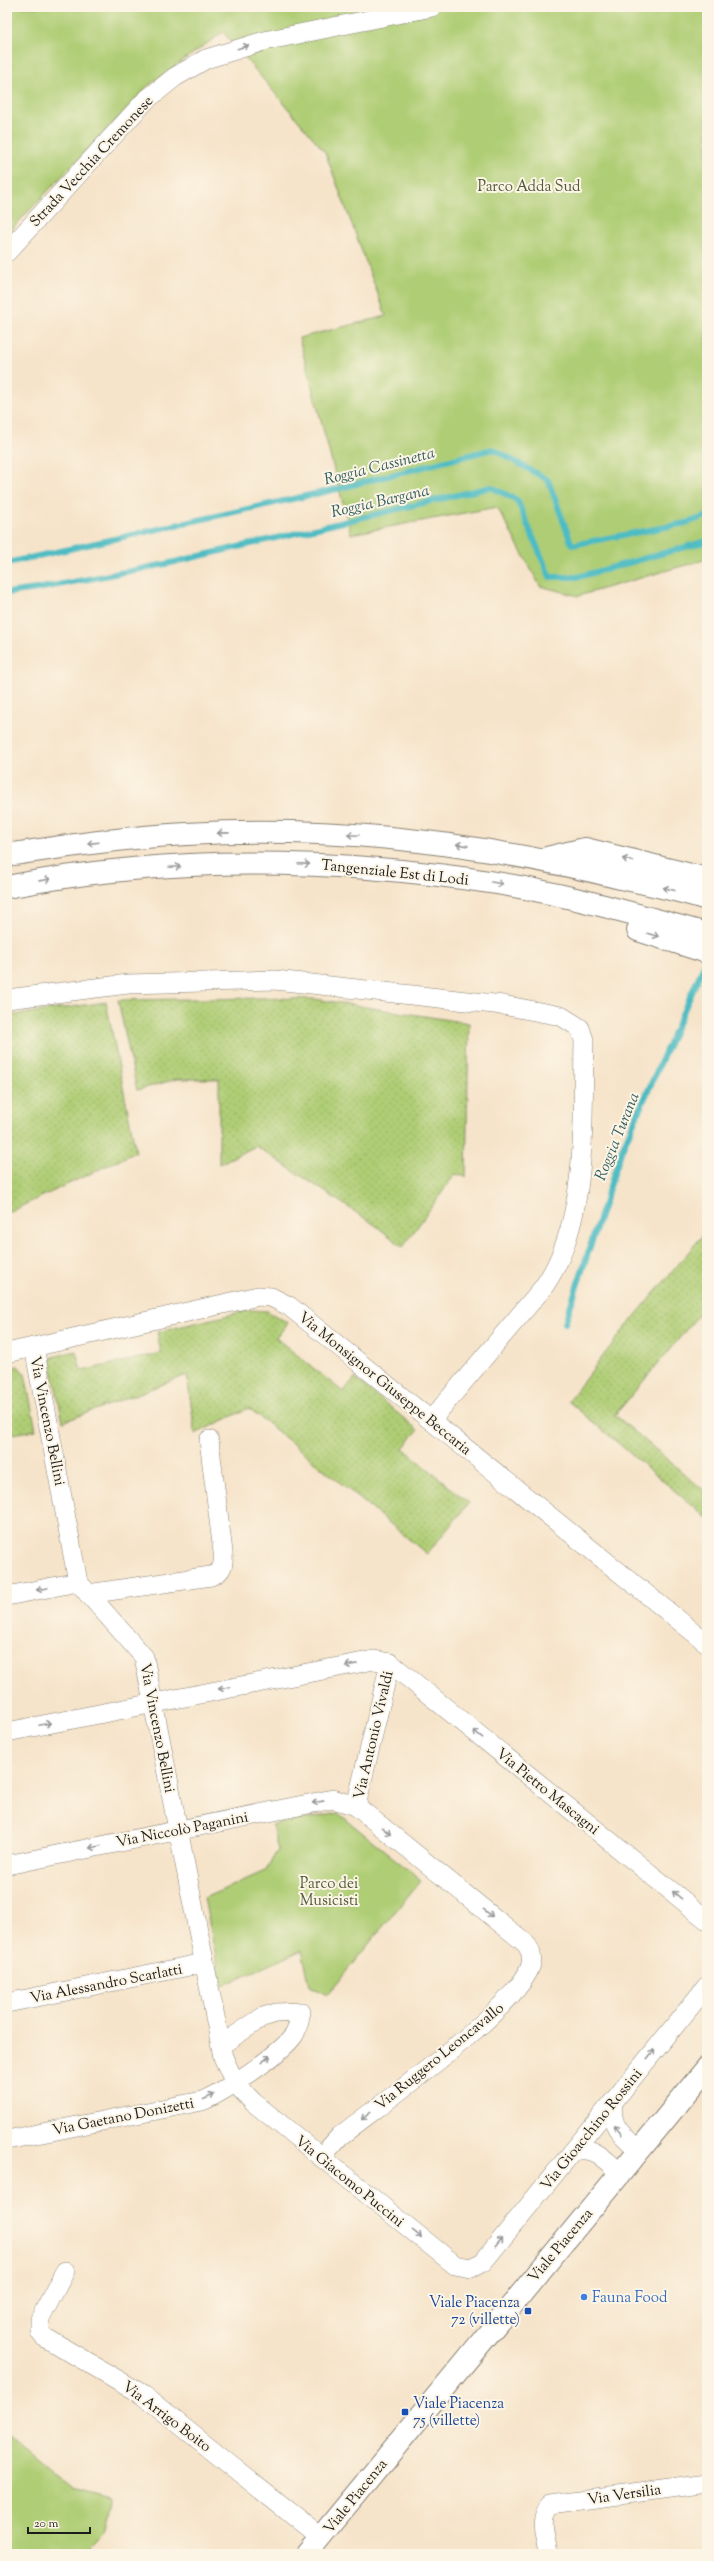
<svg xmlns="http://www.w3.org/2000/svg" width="714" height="2561" font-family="'Sorts Mill Goudy',serif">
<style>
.grass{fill:url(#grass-dots);stroke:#667448}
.park{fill:#afcd74;stroke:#667448}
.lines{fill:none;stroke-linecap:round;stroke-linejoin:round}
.stream{stroke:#4ebcc3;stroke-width:6}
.minor-casing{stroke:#898073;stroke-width:20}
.tertiary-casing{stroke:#898073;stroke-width:24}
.trunk-casing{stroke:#898073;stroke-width:24}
.minor{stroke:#fff;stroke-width:19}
.tertiary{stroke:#fff;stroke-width:22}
.trunk{stroke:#fff;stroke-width:22}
.oneway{stroke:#999}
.shop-dot{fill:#3f7fe0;stroke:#fcf5e5;stroke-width:1.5}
.transit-dot{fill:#1a4fb4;stroke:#fcf5e5;stroke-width:1.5}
.labels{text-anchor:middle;stroke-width:4;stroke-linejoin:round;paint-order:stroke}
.street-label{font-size:15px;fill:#1c1c1c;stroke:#fcf5e5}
.park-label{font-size:15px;fill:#4f5a3b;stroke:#fcf5e5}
.shop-label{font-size:15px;fill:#366cbe;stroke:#fcf5e5;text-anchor:start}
.transit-label{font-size:15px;fill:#164399;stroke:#fcf5e5;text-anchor:end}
.water-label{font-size:16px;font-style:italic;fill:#305c5f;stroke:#fcf5e5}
</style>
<defs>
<pattern id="grass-dots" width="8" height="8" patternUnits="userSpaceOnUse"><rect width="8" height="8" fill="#afcd74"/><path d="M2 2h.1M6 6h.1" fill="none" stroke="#96af64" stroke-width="1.8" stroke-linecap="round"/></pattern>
</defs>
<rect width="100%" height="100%" fill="#fcf5e5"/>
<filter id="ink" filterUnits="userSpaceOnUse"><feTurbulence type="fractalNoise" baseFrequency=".025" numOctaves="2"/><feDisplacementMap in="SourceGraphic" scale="8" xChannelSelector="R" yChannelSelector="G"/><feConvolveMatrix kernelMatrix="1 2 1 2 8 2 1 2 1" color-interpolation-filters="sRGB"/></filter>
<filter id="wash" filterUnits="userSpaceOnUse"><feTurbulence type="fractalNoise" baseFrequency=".012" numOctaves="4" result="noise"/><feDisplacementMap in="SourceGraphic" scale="16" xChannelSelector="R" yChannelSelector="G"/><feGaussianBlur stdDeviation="0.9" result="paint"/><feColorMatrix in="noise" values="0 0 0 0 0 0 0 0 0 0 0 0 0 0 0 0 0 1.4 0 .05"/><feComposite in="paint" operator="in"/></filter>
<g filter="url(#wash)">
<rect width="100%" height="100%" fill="#f6e4ca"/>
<g class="grass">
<path d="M 267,998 L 315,999 L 469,1023 L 466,1177 L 455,1174 L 403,1247 L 375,1225 L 256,1146 L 219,1164 L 219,1079 L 177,1079 L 137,1090 L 118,1000 Z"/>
<path d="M 106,1002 L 136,1152 L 7,1213 L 7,1016 Z"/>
<path d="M 707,1230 L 707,1305 L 615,1415 L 707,1493 L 707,1518 L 568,1401 L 621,1333 Z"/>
<path d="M 250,1310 L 267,1311 L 288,1323 L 276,1338 L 343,1392 L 355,1378 L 418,1430 L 403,1448 L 469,1503 L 427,1554 L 249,1408 L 195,1434 L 187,1375 L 63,1422 L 51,1365 L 52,1357 L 76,1351 L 81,1371 L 161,1353 L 157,1332 Z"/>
<path d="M 18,1366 L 25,1374 L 36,1430 L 7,1435 L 7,1368 Z"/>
</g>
<g class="park">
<path d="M 7,7 L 707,7 L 707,559 L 578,596 L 540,586 L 497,507 L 351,534 L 299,338 L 386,316 L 325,152 L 223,32 L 149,85 L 7,234 Z"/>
<path d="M 338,1813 L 421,1880 L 327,1995 L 310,1986 L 302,1950 L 222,1986 L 204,1898 L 265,1871 L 278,1850 L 272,1825 Z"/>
<path d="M 7,2434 L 72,2488 L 111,2498 L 103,2533 L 84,2554 L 7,2554 Z"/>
</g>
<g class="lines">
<g class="stream">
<path d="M 7,563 L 337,489 L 493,449 L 548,480 L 572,545 L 686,523 L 707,516"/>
<path d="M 7,593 L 37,589 L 166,564 L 491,487 L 517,500 L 550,577 L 578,577 L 707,541"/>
<path d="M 565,1323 L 622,1149 L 705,963"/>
</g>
</g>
</g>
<g filter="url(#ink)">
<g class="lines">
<g class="minor-casing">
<g id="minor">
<path d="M 7,252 L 145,101 L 175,77 L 206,59 L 264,41 L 432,7"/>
<path d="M 7,999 L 128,984 L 275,980 L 503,1005 L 561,1016 L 580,1028 L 584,1040 C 582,1117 590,1224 542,1289 L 431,1420"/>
<path d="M 34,1347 L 78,1582 L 144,1657 L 223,2057 L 235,2083 L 253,2102 L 455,2265 L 471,2268 L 483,2262 L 707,1986"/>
<path d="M 7,1353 L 258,1296 L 271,1297 L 289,1306 L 707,1643"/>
<path d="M 88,1594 L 211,1576 C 223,1572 224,1564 223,1552 L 209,1440"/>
<path d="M 7,1596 L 78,1582"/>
<path d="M 390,1663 L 707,1920"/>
<path d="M 7,1732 L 374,1660 L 390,1663"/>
<path d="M 356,1806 L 390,1663"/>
<path d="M 7,1865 L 333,1799 L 356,1806 L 524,1942 C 530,1948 533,1955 531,1964 C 522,2005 378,2106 340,2136 L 321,2157"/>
<path d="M 7,2003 L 204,1963"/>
<path d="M 613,2102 C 609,2126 622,2135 639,2150"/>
<path d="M 7,2140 L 202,2101 C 224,2092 281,2054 294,2035 C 298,2029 299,2019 301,2012 L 276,2013 L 263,2017 L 221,2045"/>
<path d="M 572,2152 C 592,2143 606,2161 620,2173"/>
<path d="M 65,2271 L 40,2319 L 40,2332 L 44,2337 L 142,2394 L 321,2538"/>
<path d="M 548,2554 C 546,2538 537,2516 551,2504 L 707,2483"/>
</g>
</g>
<g class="tertiary-casing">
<path id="tertiary" d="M 307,2554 L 707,2068"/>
</g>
<g class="trunk-casing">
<g id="trunk">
<path d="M 7,855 C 67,846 127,837 187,834 C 334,825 479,843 621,878 C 649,884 679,890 707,899"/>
<path d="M 547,858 L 585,849 L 707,879"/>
<path d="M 7,887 C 168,855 335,858 496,883 C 567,894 637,915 707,934"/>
<path d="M 638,930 L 707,952"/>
</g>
</g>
<use href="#minor" class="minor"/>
<use href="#tertiary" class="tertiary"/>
<use href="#trunk" class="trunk"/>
</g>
<defs><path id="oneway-shaft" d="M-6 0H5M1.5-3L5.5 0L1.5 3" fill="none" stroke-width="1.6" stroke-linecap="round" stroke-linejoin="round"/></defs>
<g class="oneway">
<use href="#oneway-shaft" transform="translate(243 47) rotate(-16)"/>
<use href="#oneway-shaft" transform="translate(223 833) rotate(179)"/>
<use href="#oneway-shaft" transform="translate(353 835) rotate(-177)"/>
<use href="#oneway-shaft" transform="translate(93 843) rotate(173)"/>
<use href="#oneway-shaft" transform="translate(462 845) rotate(-172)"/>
<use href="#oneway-shaft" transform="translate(628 860) rotate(-166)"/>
<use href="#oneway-shaft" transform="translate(304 864) rotate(2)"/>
<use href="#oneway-shaft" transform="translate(175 867) rotate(-3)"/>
<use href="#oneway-shaft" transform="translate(45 880) rotate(-8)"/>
<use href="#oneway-shaft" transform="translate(497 883) rotate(9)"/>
<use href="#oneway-shaft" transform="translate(669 889) rotate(-166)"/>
<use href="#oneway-shaft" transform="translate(653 935) rotate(17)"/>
<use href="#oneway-shaft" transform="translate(42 1589) rotate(168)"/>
<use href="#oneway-shaft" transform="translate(351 1665) rotate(169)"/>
<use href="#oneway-shaft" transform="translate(224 1688) rotate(169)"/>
<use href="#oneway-shaft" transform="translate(45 1724) rotate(-12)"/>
<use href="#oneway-shaft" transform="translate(478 1734) rotate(-141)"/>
<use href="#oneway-shaft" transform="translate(318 1802) rotate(169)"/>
<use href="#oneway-shaft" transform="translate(386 1831) rotate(39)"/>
<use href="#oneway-shaft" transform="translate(95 1847) rotate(168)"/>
<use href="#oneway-shaft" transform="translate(677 1895) rotate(-141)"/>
<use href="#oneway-shaft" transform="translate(488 1913) rotate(39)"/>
<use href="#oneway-shaft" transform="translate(651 2054) rotate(-51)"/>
<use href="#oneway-shaft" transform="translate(266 2059) rotate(-37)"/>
<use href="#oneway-shaft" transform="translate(209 2097) rotate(-24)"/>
<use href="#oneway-shaft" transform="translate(366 2116) rotate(142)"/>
<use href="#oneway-shaft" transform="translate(618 2130) rotate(-129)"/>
<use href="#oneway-shaft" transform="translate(417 2234) rotate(39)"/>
<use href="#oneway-shaft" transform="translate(499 2242) rotate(-51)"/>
</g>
</g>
<circle class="shop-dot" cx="584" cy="2297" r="4"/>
<g class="transit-dot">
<rect x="524" y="2307" width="8" height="8" rx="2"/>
<rect x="401" y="2408" width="8" height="8" rx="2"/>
</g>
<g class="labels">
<g class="street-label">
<text transform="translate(91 161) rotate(-47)" y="5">Strada Vecchia Cremonese</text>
<text transform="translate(395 872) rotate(6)" y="5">Tangenziale Est di Lodi</text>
<text transform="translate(385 1383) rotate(39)" y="5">Via Monsignor Giuseppe Beccaria</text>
<text transform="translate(48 1421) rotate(79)" y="5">Via Vincenzo Bellini</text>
<text transform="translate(158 1728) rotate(79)" y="5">Via Vincenzo Bellini</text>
<text transform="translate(373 1735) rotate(-77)" y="5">Via Antonio Vivaldi</text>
<text transform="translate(548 1791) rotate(39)" y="5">Via Pietro Mascagni</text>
<text transform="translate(182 1829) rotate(-11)" y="5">Via Niccolò Paganini</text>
<text transform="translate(106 1983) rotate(-11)" y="5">Via Alessandro Scarlatti</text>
<text transform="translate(439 2056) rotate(-39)" y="5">Via Ruggero Leoncavallo</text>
<text transform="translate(123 2116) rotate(-11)" y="5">Via Gaetano Donizetti</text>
<text transform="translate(591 2129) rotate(-51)" y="5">Via Gioacchino Rossini</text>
<text transform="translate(350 2181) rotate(39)" y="5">Via Giacomo Puccini</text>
<text transform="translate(560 2245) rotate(-50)" y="5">Viale Piacenza</text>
<text transform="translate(167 2416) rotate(37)" y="5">Via Arrigo Boito</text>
<text transform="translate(624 2494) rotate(-8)" y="5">Via Versilia</text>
<text transform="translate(355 2496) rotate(-51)" y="5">Viale Piacenza</text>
</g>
<g class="park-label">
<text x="529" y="191">Parco Adda Sud</text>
<text x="329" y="1888">Parco dei<tspan x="329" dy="17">Musicisti</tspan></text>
</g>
<g class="shop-label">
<text x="592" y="2302">Fauna Food</text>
</g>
<g class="transit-label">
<text x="520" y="2307">Viale Piacenza<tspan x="520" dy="17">72 (villette)</tspan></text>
<text x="413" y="2408" text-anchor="start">Viale Piacenza<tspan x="413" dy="17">75 (villette)</tspan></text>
</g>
<g class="water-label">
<text transform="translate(379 465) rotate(-14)" y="6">Roggia Cassinetta</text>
<text transform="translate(380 500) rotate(-13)" y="6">Roggia Bargana</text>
<text transform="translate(616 1136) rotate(-68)" y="6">Roggia Turana</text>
</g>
</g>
<rect width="714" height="2561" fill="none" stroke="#fcf5e5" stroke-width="24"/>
<path d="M28 2527v6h62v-6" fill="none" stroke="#1c1c1c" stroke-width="2"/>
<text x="34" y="2527" font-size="12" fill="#1c1c1c" stroke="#fcf5e5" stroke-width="3" paint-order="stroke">20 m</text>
</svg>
